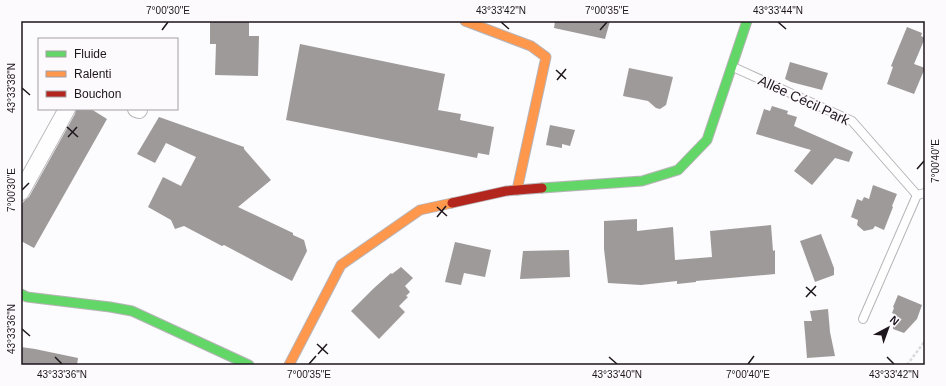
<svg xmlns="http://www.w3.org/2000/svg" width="946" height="386" font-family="Helvetica,sans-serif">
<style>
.building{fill:#9e9a99}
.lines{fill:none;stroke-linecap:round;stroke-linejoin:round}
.lane-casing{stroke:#b7b4b8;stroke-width:10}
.street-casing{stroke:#b7b4b8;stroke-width:18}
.fast-casing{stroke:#b7b4b8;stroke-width:11}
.slow-casing{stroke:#b7b4b8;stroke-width:11}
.jam-casing{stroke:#b7b4b8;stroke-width:11}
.path{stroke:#dadada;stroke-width:2.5;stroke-dasharray:3 2;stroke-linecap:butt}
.lane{stroke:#fffeff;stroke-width:8}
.street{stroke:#fffeff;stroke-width:16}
.fast{stroke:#63d668;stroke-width:9}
.slow{stroke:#ff974d;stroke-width:9}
.jam{stroke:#b3261e;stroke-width:9}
.ticks{fill:none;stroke:#1d161d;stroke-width:1.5}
.labels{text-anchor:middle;stroke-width:4;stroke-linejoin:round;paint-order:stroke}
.street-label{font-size:14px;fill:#1d161d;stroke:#fdfafe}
.neatline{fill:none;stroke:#1d161d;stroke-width:1.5}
.ticks-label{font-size:10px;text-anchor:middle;fill:#1d161d}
</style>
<rect width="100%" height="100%" fill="#fcfbfd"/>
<g class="building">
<path d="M 210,21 L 249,21 L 249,36 L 259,36 L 258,76 L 215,75 L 216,44 L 210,44 Z"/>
<path d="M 555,21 L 610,21 L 605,39 L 554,28 Z"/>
<path d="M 907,27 L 922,33 L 921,36 L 925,38 L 914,64 L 925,68 L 914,94 L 887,84 L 893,67 L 891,66 Z"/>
<path d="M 300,44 L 445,74 L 438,110 L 461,114 L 460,120 L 494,127 L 489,155 L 478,153 L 477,158 L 286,120 Z"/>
<path d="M 790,62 L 828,73 L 822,90 L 791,82 L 785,79 Z"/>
<path d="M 629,68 L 673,77 L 666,105 L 660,109 L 656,108 L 648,101 L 623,96 Z"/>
<path d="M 772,106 L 788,111 L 787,114 L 797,117 L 794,126 L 853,152 L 849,162 L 835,158 L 812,185 L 794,171 L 811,150 L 756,134 L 764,109 L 770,111 Z"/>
<path d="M 76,109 L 91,109 L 107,119 L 34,248 L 21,241 L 21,206 L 24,201 L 29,197 L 75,114 Z"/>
<path d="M 159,117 L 244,147 L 244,149 L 271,180 L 238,207 L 293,233 L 293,235 L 304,240 L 307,251 L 292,281 L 224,245 L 222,246 L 184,226 L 175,229 L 171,220 L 148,207 L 163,177 L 181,186 L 196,157 L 166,143 L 155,163 L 137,154 Z"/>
<path d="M 550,125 L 575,130 L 570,146 L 562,144 L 562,148 L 546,145 Z"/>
<path d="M 873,185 L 897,194 L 892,206 L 893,207 L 884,230 L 875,226 L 873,229 L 864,231 L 857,225 L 858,220 L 851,217 L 857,199 L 862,201 L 864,197 L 869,199 Z"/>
<path d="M 637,219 L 637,231 L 673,227 L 675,260 L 712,257 L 710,231 L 771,225 L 773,251 L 775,250 L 775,274 L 696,281 L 696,282 L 677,284 L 677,281 L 641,285 L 608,283 L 604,249 L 604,221 Z"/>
<path d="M 821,234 L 834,268 L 834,275 L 815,282 L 800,241 Z"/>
<path d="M 455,242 L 491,250 L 485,277 L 464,273 L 461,285 L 445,282 Z"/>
<path d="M 569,250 L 570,277 L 520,279 L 523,251 Z"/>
<path d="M 401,267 L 413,278 L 405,286 L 410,292 L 406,296 L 408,297 L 399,306 L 405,312 L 379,339 L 351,311 L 374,288 L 391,273 L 392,274 Z"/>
<path d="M 898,295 L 922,305 L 917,319 L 904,333 L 893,329 L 894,314 L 892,313 L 894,308 L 893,307 Z"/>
<path d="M 828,309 L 830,332 L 835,356 L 807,358 L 804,321 L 812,321 L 810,311 Z"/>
<path d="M 21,347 L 35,349 L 78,358 L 77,365 L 21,365 Z"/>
</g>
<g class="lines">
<g class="lane-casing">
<g id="lane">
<path d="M 733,67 L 852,121 L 917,195 L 925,193"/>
<path d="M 863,319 L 917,195"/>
</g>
</g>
<g class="street-casing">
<g id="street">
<path d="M 136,109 L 139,110"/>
<path d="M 21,192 L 67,109"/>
</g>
</g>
<g class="fast-casing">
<g id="fast">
<path d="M 542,188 L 642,181 L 678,170 L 707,140 L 747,21"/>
<path d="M 21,294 L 27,297 L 110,307 L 132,311 L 249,365"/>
</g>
</g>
<g class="slow-casing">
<g id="slow">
<path d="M 465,21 L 531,46 L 546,57 L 517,190"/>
<path d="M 289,365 L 341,265 L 420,210 L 452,203"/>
</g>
</g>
<g class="jam-casing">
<path id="jam" d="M 452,203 L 506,191 L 542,188"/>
</g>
<path class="path" d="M 907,365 L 925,341"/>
<use href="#lane" class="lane"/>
<use href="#street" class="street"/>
<use href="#fast" class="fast"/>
<use href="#slow" class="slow"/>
<use href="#jam" class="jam"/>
</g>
<path class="ticks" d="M 501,22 L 509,29M 778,22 L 786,29M 162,30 L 168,22M 600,30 L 607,22M 556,70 L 566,79M 557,80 L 566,69M 22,88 L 30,95M 67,127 L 78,137M 68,137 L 77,127M 917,169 L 924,161M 22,190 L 29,183M 437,207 L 447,216M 437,217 L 446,206M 806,287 L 816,296M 806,297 L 816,286M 22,329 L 30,336M 317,344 L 328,354M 318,354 L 327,344M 55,357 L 62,364M 609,357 L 617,364M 887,357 L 894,364M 309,364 L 316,356M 748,364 L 754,356"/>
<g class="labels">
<g class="street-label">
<text transform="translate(804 100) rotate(25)" y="5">Allée Cécil Park</text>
</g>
</g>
<rect width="946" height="386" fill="none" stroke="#fdfafe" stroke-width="44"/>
<rect x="38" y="38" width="140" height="72" fill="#fdfafe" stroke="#a39fa4"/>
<rect x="46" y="51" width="20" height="6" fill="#63d668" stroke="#a39fa4"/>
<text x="74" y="58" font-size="12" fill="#1d161d">Fluide</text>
<rect x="46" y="71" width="20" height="6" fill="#ff974d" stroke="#a39fa4"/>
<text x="74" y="78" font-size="12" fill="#1d161d">Ralenti</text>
<rect x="46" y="91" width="20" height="6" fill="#b3261e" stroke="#a39fa4"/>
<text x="74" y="98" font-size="12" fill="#1d161d">Bouchon</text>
<g transform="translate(888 328) rotate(41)" stroke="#fdfafe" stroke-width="3" paint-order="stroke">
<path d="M0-3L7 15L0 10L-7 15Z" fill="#1d161d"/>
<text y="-6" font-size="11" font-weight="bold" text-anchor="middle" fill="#1d161d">N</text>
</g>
<rect x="22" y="22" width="902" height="342" class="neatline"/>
<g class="ticks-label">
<text x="168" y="14">7°00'30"E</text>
<text x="501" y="14">43°33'42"N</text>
<text x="607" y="14">7°00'35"E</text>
<text x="778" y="14">43°33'44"N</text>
<text transform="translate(11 88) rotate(-90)" y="4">43°33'38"N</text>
<text transform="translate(935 161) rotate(-90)" y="4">7°00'40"E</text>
<text transform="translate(11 190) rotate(-90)" y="4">7°00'30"E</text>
<text transform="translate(11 329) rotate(-90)" y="4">43°33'36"N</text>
<text x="62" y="378">43°33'36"N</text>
<text x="309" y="378">7°00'35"E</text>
<text x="617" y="378">43°33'40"N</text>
<text x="748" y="378">7°00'40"E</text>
<text x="894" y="378">43°33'42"N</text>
</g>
</svg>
